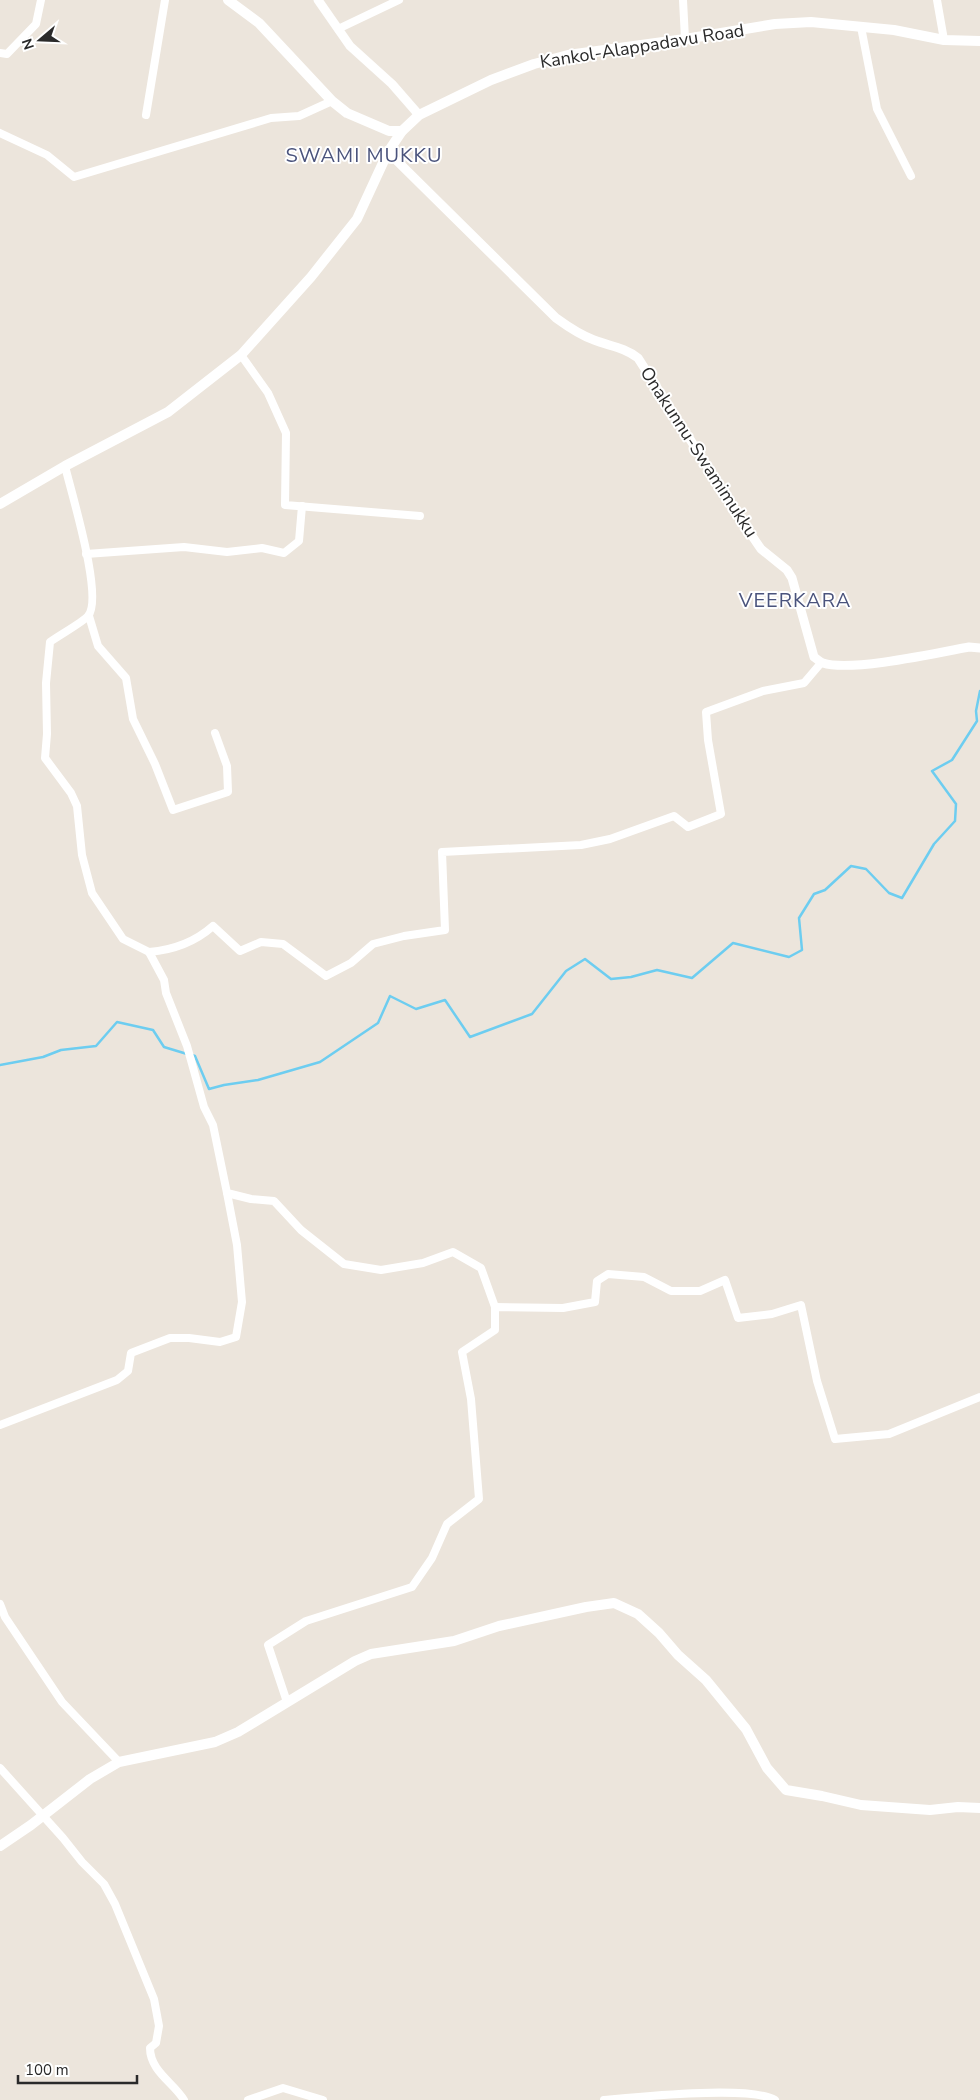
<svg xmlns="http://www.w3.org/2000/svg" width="980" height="2100" font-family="'Nunito Sans',sans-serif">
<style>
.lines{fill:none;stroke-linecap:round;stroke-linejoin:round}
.stream{stroke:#6dcdf0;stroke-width:2.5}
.minor{stroke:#fff;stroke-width:8}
.tertiary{stroke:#fff;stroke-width:9}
.secondary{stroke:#fff;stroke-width:10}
.labels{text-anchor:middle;stroke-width:4;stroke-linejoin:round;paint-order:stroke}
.street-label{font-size:18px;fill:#2a2a2a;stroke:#fff}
.quarter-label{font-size:20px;letter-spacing:1px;fill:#4a537c;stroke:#fff}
</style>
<rect width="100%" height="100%" fill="#ece5dc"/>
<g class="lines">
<g class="stream">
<path d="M 192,1055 L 195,1056 L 209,1089 L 224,1085 L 258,1080 L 320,1062 L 378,1023 L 390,996 L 416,1009 L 445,1000 L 470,1037 L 532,1014 L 566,971 L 585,959 L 611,979 L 631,977 L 657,970 L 692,978 L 733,943 L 789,957 L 802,950 L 799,918 L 814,894 L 825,890 L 851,866 L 866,869 L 889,893 L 902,898 L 934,844 L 955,821 L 956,804 L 932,771 L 952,760 L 977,721 L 976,711 L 980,691"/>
<path d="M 0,1065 L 43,1057 L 61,1050 L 96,1046 L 117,1022 L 153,1030 L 164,1047 L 187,1054"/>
</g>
<g class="minor">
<path d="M 683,0 L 685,39"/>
<path d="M 937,0 L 944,40"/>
<path d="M 861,27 L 877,109 L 911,176"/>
<path d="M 338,29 L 399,0"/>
<path d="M 0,53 L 7,54 L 36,24 L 41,0"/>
<path d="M 146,115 L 165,0"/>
<path d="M 0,133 L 47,155 L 74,177 L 271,118 L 299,116 L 332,101"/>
<path d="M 241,355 L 268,393 L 286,433 L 285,505 L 420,516"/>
<path d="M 65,466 C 71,492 104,598 88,616 C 83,622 58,636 50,642 L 46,683 L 47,734 L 45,758 L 71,793 L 77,806 L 82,855 L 92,893 L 123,939 L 149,952 L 164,980 L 166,993 L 187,1046 L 204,1107 L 213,1125 L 227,1193 L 251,1199 L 274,1201 L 301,1230 L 344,1264 L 381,1270 L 423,1263 L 453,1252 L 481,1268 L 495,1307"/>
<path d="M 86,554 L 184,547 L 227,552 L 262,548 L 284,553 L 299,541 L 302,506"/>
<path d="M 89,616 L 98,646 L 126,678 L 133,719 L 155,764 L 173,810 L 228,792 L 227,766 L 215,733"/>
<path d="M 149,952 C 173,950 195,942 213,926 L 240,951 L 261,942 L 283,944 L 326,976 L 351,963 L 373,944 L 404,936 L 445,930 L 442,852 L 581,845 L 610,839 L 674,816 L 688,827 L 721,814 L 708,740 L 706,712 L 763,691 L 804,683 L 821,663"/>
<path d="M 0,1425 L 117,1380 L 128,1371 L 131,1353 L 170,1338 L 189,1338 L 220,1342 L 236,1337 L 242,1302 L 237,1245 L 227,1193"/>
<path d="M 0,1604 L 5,1617 L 62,1702 L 119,1762"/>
<path d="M 287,1702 L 268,1645 L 306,1621 L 412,1587 L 432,1558 L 447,1524 L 479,1499 L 471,1399 L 462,1352 L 495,1330 L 495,1307 L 563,1308 L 595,1302 L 597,1281 L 608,1274 L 644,1277 L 671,1291 L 700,1291 L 725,1280 L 738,1318 L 772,1314 L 801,1305 L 817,1381 L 835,1439 L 889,1434 L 980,1397"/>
<path d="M 0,1768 L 63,1838 L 82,1862 L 104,1884 L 115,1904 L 154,1999 L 159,2026 L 156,2043 L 150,2048 C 150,2071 174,2083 184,2100"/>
<path d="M 248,2100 L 283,2088 L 323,2100"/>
<path d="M 604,2100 C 637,2097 750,2085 775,2100"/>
</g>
<g class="tertiary">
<path d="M 318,0 L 350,46 L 392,84 L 419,115"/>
<path d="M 388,152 L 556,318 C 567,326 580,335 594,340 C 609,346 624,347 638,358 L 748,530 L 761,549 L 787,570 L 792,578 L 814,657 C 817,659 820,662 823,663 C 851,672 937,653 969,647 L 980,648"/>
</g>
<g class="secondary">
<path d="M 228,0 L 259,23 L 332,101 L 347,113 L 389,131 L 402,131"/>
<path d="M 0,504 L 65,466 L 168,412 L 241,355 L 311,277 L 357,219 L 388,152 L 402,131 L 419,115 L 491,80 L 534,64 L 568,55 L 685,39 L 775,24 L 811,22 L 894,30 L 944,40 L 980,41"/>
<path d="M 0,1846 L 31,1825 L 90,1779 L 119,1762 L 215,1742 L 238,1732 L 355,1661 L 371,1654 L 454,1641 L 499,1626 L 586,1607 L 614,1603 L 638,1614 L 659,1633 L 678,1655 L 706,1680 L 746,1729 L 767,1768 L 786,1790 L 822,1796 L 861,1805 L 930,1810 L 958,1807 L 980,1808"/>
</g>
</g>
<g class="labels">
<g class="street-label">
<text transform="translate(642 46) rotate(-9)" y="6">Kankol-Alappadavu Road</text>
<text transform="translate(699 452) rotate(57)" y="6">Onakunnu-Swamimukku</text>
</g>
<g class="quarter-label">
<text x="364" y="162">SWAMI MUKKU</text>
<text x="795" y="607">VEERKARA</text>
</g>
</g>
<g transform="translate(40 40) rotate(251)" stroke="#ffffff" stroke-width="4" paint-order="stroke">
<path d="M0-4L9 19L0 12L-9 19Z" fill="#2a2a2a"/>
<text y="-8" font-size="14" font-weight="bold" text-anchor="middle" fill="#2a2a2a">N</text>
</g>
<path d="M18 2075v8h119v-8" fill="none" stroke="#2a2a2a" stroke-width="2.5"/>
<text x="25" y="2075" font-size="15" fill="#2a2a2a" stroke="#ffffff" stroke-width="4" paint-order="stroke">100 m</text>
</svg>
